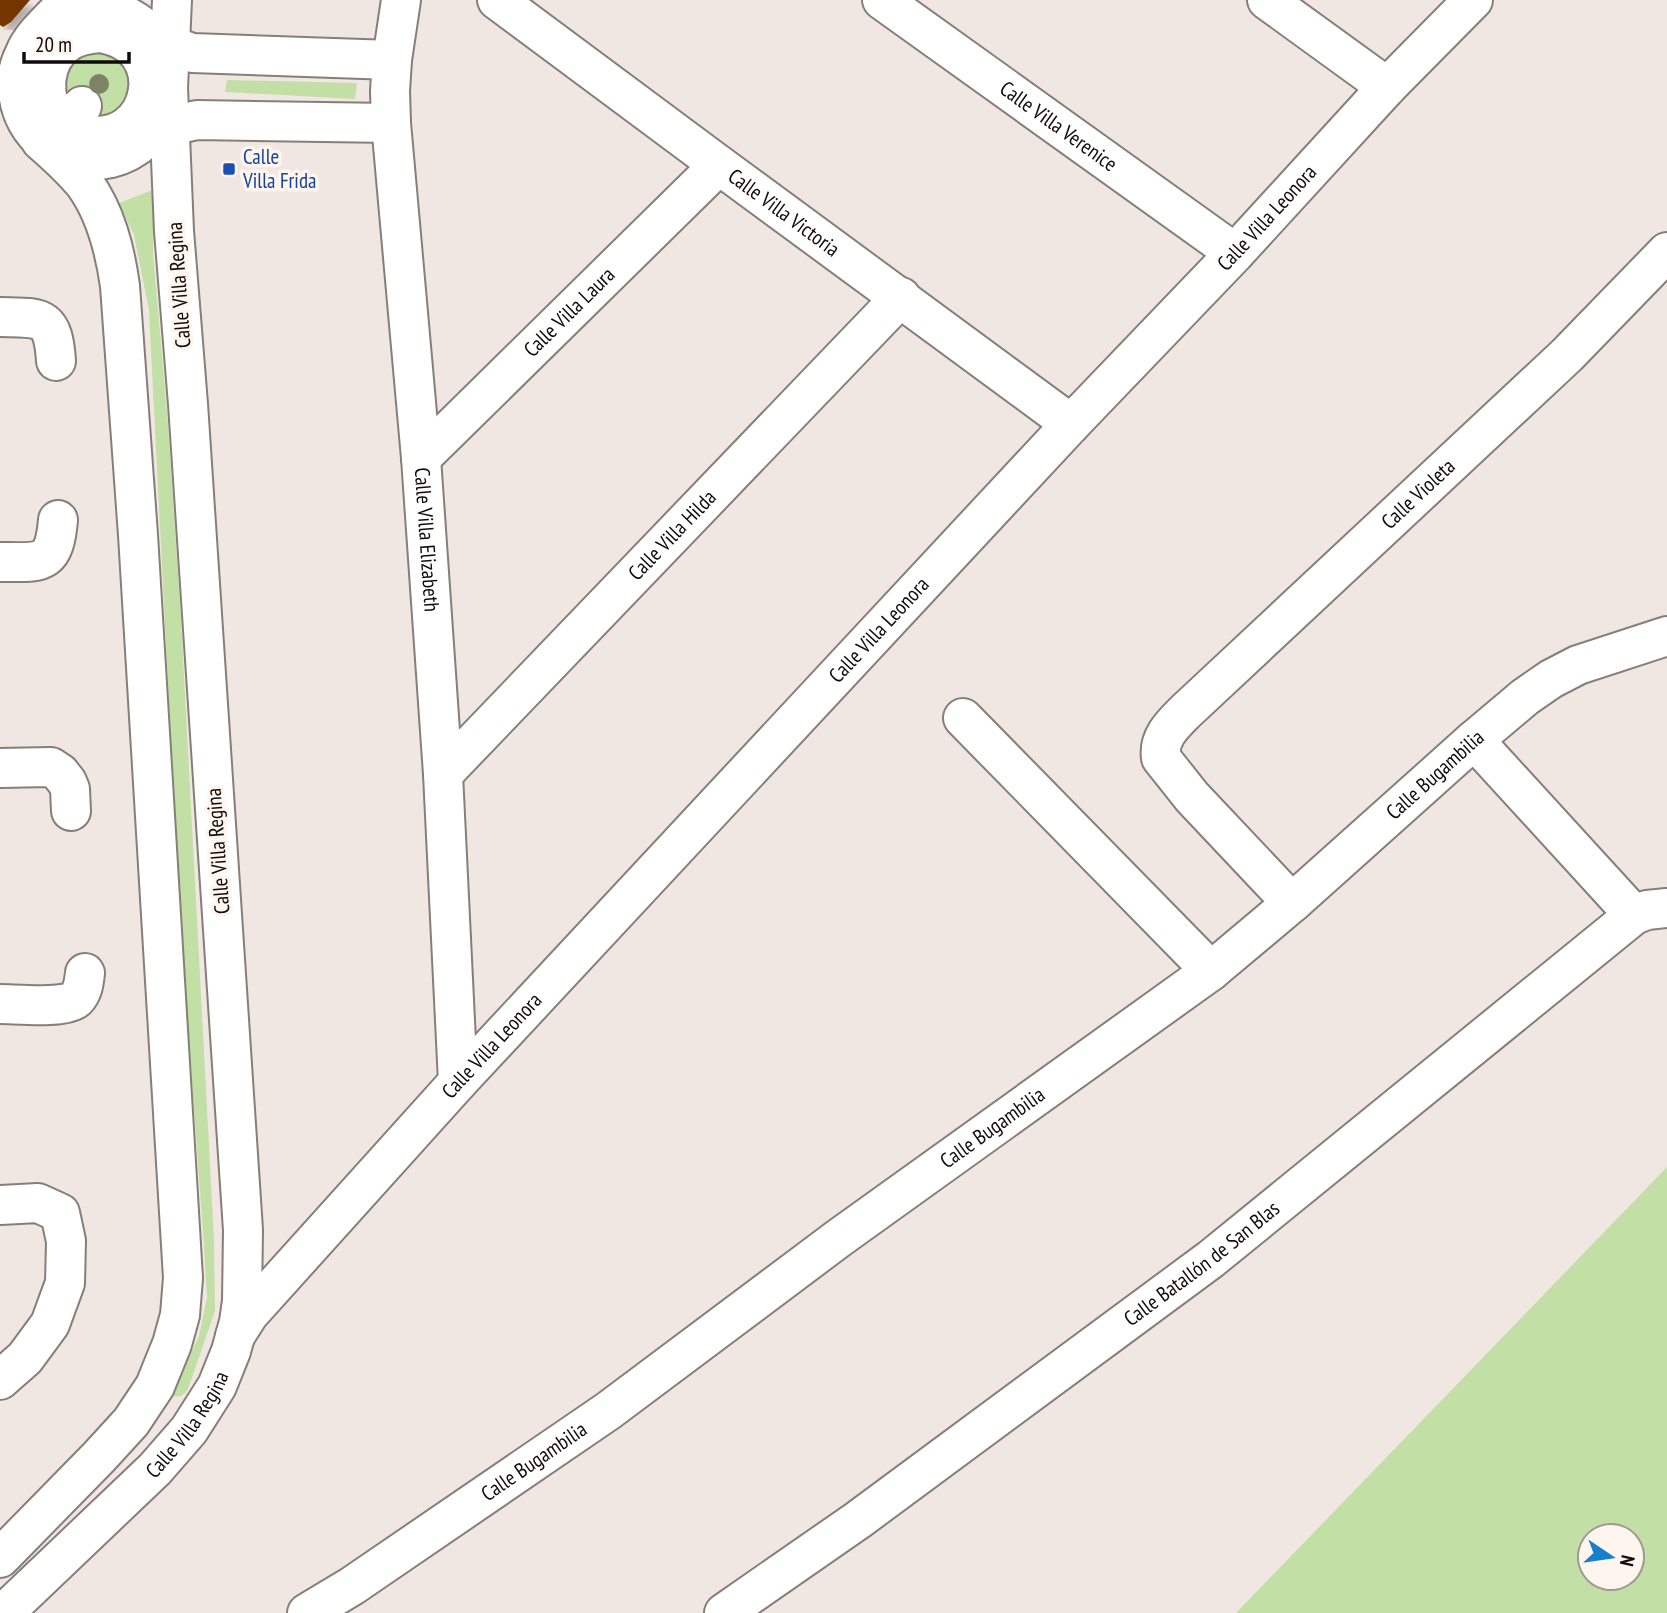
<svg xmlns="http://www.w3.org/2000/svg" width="1667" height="1613" font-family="'PT Sans Narrow',sans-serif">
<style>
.green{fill:#c2dfa5;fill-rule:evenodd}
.building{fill:#753506;filter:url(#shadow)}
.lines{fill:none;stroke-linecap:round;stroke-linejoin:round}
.minor-casing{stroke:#877e7a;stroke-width:42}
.minor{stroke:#fff;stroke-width:38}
.tree{fill:#7d8466}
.transit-dot{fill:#1a4fb4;stroke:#fff5ef;stroke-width:2.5}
.labels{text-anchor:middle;stroke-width:7;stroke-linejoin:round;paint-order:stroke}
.street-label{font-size:21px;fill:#0f0c0b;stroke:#fff5ef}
.transit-label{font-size:21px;fill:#164399;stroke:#fff5ef;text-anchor:start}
</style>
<defs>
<filter id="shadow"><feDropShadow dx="6" dy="6" stdDeviation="3.5" flood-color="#0004"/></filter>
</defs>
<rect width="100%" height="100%" fill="#f1e7e2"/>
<g class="green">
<path d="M 88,34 L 151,79 L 90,139 L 49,67 Z"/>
<path d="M 227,80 L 357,83 L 355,99 L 225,92 Z"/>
<path d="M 155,189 L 153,252 L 168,425 L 181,619 L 214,1240 L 215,1311 L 188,1389 C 184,1394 182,1398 174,1396 L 174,1391 L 199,1336 L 207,1297 L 204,1247 L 179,901 L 149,310 L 134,235 L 119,203 Z"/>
<path d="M 1667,1167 L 1667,1613 L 1236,1613 ZM 1590,1536 L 1632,1536 L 1632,1578 L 1590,1578 Z"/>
</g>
<path class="building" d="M 0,0 L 30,0 L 11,22 L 3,27 L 0,25 Z"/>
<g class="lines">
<g class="minor-casing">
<g id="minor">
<path id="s1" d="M 401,0 L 392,60 L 390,91 L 391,123 L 421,458 L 443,774 L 458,1082"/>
<path id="s2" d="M 497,0 L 719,165 L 1071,424"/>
<path id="s3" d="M 882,0 L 1235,253"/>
<path d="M 1267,0 L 1387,87"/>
<path d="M 50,22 C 60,16 69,12 80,9 C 115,3 152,24 165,58 C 166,63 166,69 167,74 C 168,84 169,96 167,106 C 159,131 136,152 111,158 C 65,169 20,136 18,89 C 18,84 17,78 18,73 C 19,67 22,59 25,53 C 31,36 56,15 69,0"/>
<path d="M 99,33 C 178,44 154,150 84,134 C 76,132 65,129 60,123 C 39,99 42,60 68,42 C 78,35 89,34 99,33 Z"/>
<path d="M 151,33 L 170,45 L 192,53 L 392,60"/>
<path d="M 149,138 L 170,126 L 197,120 L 391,123"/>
<path d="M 0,317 C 41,318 53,314 56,361"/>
<path id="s4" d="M 421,458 L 719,165"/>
<path d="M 0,562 C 41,562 54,567 58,520"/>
<path d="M 963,718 L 1211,971"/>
<path d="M 1474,740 L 1634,915"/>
<path d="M 0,768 L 51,767 L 60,773 L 67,782 L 70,789 L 71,811"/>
<path id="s5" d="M 443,774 L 901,297"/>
<path id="s6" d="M 1292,903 L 1192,797 L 1161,758 C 1158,738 1172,725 1185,712 L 1567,355 L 1667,252"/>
<path d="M 0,1004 C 16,1004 65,1009 76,999 C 83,992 84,982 85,973"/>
<path d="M 0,1205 L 38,1203 L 60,1213 L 66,1241 L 65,1283 L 50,1324 L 25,1358 L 0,1380"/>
<path id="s7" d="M 235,1336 L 249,1314 L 458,1082 L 1071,424 L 1235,253 L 1387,87 L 1473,0"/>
<path d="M 0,1558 L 99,1457 L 131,1422 L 155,1386 L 172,1344 L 180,1315 L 183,1278 L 138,535 L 120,286 C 115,250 106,213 84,183 C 71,168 56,154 41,141 L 61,125 L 82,106"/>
<path id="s8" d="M 4,1613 L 155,1469 L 189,1430 L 217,1386 L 231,1351 L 239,1322 L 242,1301 L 243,1230 L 188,404 L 174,231 L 168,88 L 172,0"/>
<path id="s9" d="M 307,1613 L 352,1586 L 608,1411 L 839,1238 L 1211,971 L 1292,903 L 1474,740 L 1525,697 L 1551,679 L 1578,665 L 1667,636"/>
<path id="s10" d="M 724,1613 L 858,1520 L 1211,1259 L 1634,915 L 1647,910 L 1667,908"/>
</g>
</g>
<use href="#minor" class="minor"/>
</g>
<circle class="tree" cx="99" cy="84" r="10"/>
<rect class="transit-dot" x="222" y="162" width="14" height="14" rx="3.5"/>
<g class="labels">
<g class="street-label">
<text dy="7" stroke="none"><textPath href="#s3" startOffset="217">Calle Villa Verenice</textPath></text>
<text dy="7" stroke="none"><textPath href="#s2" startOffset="357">Calle Villa Victoria</textPath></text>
<text dy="7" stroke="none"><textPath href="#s7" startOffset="1522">Calle Villa Leonora</textPath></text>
<text transform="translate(179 285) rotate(-94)" y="7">Calle Villa Regina</text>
<text dy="7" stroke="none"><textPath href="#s4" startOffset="208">Calle Villa Laura</textPath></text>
<text dy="7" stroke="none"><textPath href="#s6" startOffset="569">Calle Violeta</textPath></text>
<text dy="7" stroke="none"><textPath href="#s5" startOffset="331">Calle Villa Hilda</textPath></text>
<text dy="7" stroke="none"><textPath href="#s1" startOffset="542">Calle Villa Elizabeth</textPath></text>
<text dy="7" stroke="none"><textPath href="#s7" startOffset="956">Calle Villa Leonora</textPath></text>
<text dy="7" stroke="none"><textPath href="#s9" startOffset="1407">Calle Bugambilia</textPath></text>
<text transform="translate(218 851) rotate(-94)" y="7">Calle Villa Regina</text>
<text dy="7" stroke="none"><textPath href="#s7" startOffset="388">Calle Villa Leonora</textPath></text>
<text dy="7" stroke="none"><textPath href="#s9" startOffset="840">Calle Bugambilia</textPath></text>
<text dy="7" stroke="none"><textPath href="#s10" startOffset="592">Calle Batallón de San Blas</textPath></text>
<text dy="7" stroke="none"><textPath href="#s8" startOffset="264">Calle Villa Regina</textPath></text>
<text dy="7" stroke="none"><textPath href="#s9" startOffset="273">Calle Bugambilia</textPath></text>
</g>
<g class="transit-label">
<text x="243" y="164">Calle<tspan x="243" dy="24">Villa Frida</tspan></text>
</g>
</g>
<g transform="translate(1611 1557) rotate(103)"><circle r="33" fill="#fff5ef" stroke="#9f9894" stroke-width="2"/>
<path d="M0-5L12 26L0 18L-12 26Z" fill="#1581cb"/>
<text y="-10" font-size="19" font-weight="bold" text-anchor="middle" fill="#0f0c0b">N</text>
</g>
<path d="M24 52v10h105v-10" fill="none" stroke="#0f0c0b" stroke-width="3.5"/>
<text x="35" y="52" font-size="21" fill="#0f0c0b" stroke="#fff5ef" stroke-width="5" paint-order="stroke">20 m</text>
</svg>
